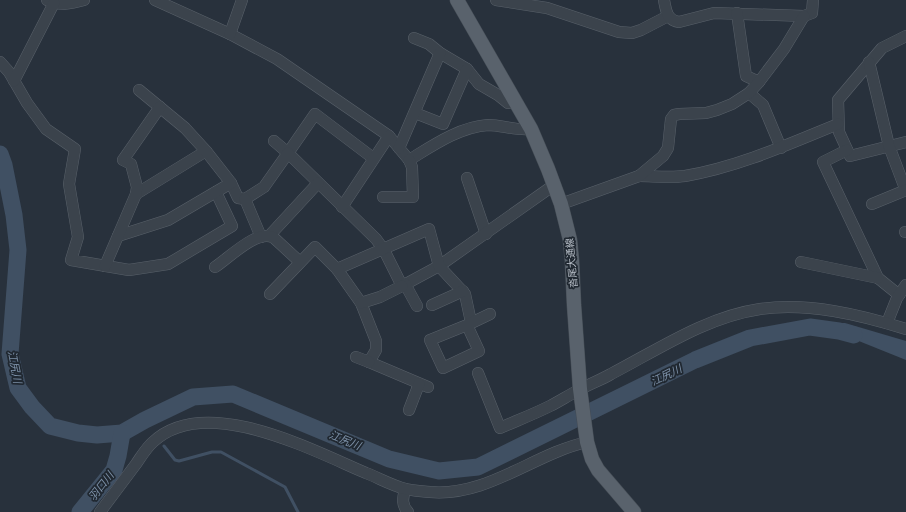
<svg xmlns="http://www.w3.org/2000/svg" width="906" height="512" font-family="'Asap Condensed','Noto Sans JP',sans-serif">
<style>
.water{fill:#405063}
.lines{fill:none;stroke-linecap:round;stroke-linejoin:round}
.stream{stroke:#405063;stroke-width:3}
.river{stroke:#405063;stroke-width:17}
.minor-casing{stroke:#59616a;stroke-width:12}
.major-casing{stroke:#444c55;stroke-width:15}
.minor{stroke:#3b434c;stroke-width:11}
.major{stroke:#59626c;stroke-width:14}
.labels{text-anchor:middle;stroke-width:3.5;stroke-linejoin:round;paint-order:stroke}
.street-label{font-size:10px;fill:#b7bec7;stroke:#202831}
.water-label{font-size:11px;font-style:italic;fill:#7c90a7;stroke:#202831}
</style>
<rect width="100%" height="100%" fill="#28313c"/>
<path class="water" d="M 814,323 L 845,323 L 906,341 L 906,360 Z"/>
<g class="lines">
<path class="stream" d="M 164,446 L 175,460 L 179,461 L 212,452 L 221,452 L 285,487 L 298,512"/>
<g class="river">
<path d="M 0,154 L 4,165 L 14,215 L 18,250 L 10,354 L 18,388 L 32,407 L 50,426 L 78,433 L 97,435 L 122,433 L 145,420 L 193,397 L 233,394 L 389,459 L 439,471 L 478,467 L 695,360 L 750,338 L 810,327 L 839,331 L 854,335"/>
<path d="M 80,512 L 114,470 L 118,456 L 122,433"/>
</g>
<g class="minor-casing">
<g id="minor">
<path d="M 47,0 C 60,6 70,4 84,0"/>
<path d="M 155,0 L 230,34 L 277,59 L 389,136 L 409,160 C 432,146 459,127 488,125 C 502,125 516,131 531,129"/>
<path d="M 496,0 L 547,8 L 619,32 L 632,33 L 641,30 L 668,16"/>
<path d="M 664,0 C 666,11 667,20 679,22 L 714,13 L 804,16 L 812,13 L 813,0"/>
<path d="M 737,13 L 746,76 L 759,82"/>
<path d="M 230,34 L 242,0"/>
<path d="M 906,36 L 882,48 L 838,100 L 839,132 L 850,156 L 906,142"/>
<path d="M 414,38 L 429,44 L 440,53 L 467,69 L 479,84 L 498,95 L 508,103 L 516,102"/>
<path d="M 0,62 L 9,72 L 27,103 L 46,129 L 75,149 L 69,184 L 78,237 L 71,260 L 129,270 L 168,264 L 232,226 L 216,192"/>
<path d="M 869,62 L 889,146 L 906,191"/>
<path d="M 14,81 L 54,3"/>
<path d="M 749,93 L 763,105 L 781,148"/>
<path d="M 415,113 L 443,124 L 467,69"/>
<path d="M 274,141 L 288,153 L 315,114 L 373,158"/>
<path d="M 399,148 L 440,53"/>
<path d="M 847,150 L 823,162 L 878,278 L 899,295"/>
<path d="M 639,176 C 653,176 670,178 685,176 C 738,167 789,144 838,124"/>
<path d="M 467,178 L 486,234"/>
<path d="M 231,183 L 238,198 L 245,199 L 264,187 L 288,153 L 376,239 L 384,250 L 402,286 L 439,266 L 554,185"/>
<path d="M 136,194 L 206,151"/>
<path d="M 383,197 L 413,197 L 412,167 L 409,160"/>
<path d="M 245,199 L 261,237"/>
<path d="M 561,204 L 639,176 L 663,156 L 668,148 L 671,119 L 674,115 L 679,114 L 706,113 L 717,110 L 732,104 L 749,93 L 759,82 L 784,49 L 804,16"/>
<path d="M 872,204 L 906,190"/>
<path d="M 342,207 L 389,136"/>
<path d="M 905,232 L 906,232"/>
<path d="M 270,235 L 318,183"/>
<path d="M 118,236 L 168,220 L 231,183 L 206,151 L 185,128 L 139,90"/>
<path d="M 801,262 L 878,278"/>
<path d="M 105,266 L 136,194 L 137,187 L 131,164 L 123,160 L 160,107"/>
<path d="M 215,267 C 229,258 258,228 274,238 L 300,262"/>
<path d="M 337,269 L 429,229 L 439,266 L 465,294 L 471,322"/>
<path d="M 405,284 L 417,306"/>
<path d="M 270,294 L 315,247 L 337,269 L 361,303 L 376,341 L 376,350 L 369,362 L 428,387"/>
<path d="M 361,303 L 380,297 L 402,286"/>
<path d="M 432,305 L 463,291"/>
<path d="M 887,323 L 897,298 L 906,285"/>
<path d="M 467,325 L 479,351 L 443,368 L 430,340 L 467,325 L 490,314"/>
<path d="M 356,357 L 369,362"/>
<path d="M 478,373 L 500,428 C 516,421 534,414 550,406 C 560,401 569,395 579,390 C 589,384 601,380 611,374 C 659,349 706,317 760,309 C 808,302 861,315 906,329"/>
<path d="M 409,410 L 419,384"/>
<path d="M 405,489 C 403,498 401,504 408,512"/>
<path d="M 100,512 C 112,496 124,480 136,464 C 141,457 146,448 153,442 C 205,393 312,450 366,473 C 379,478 393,486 406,489 C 413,491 422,491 430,492 C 488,497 533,454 587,442"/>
</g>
</g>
<g class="major-casing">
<path id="major" d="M 457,0 L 531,129 L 548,169 L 561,204 L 570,240 L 572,261 L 574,305 L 580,389 L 587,442 L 592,459 L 598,470 L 634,512"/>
</g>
<use href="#minor" class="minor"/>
<use href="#major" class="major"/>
</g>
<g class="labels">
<g class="street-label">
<text transform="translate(571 263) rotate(-95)" y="4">沓尾大通線</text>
</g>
<g class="water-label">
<text transform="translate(15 367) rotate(79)" y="4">江尻川</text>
<text transform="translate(666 375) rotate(-26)" y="4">江尻川</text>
<text transform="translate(345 440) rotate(22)" y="4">江尻川</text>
<text transform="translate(101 486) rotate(-52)" y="4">羽口川</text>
</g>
</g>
</svg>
